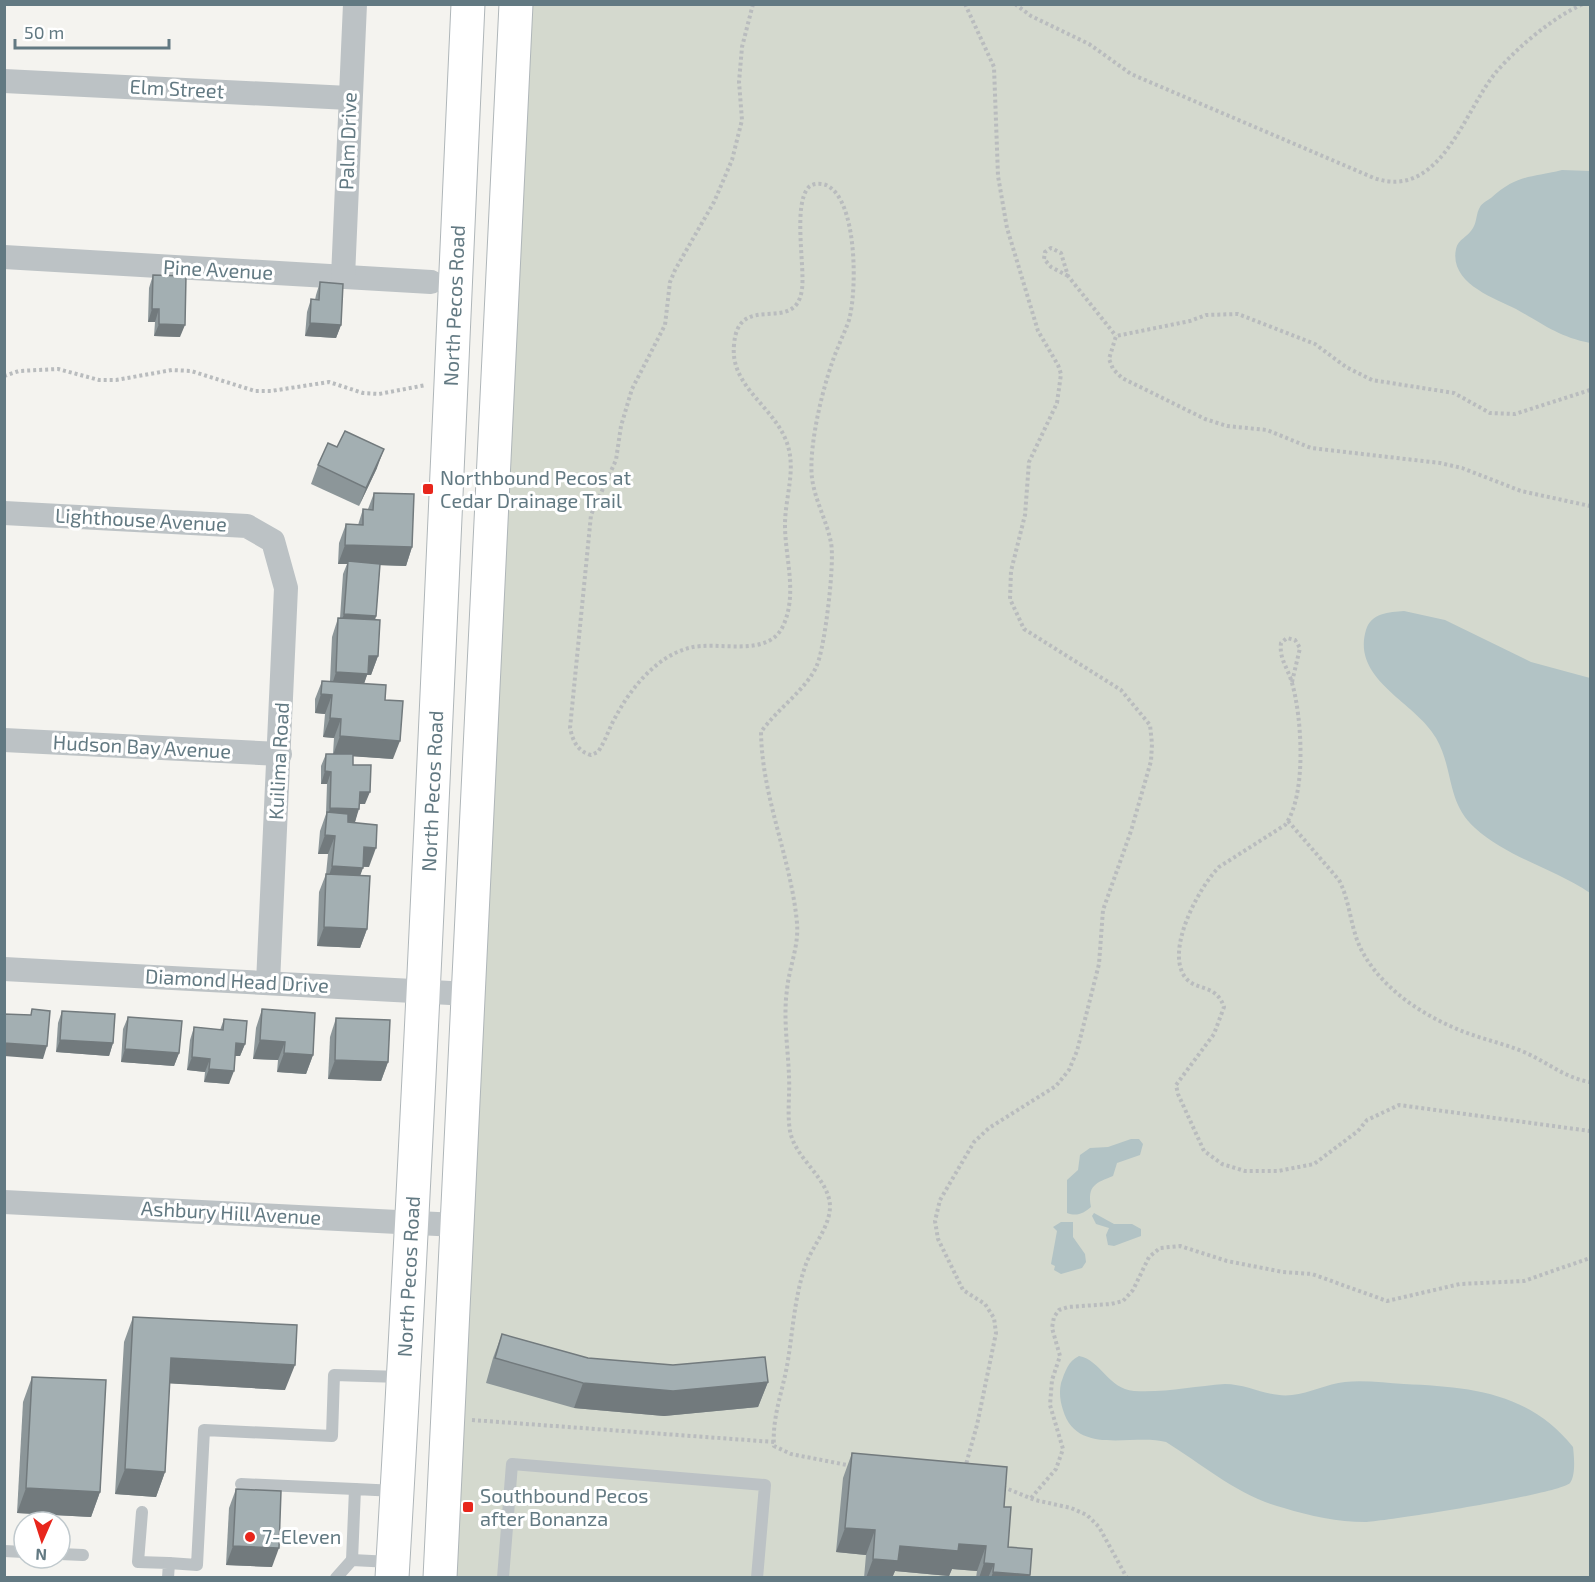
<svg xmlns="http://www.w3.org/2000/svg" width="1595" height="1582" font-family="'Exo 2',sans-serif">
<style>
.green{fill:#d4d9ce}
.water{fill:#b2c3c5}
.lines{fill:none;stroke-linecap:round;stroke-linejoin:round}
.secondary-casing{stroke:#afb6b9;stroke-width:35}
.path{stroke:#b9bcbe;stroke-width:4;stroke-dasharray:3 3;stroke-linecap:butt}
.lane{stroke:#bcc2c5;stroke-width:12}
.street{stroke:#bcc2c5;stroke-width:24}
.secondary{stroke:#fff;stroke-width:33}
.wall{fill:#8c9699}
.shaded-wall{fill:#727a7d}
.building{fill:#a3afb2;stroke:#727a7d;stroke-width:1.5}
.poi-dot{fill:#e8261c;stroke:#fff;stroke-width:2}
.labels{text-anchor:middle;stroke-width:6;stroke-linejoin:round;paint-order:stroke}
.street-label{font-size:20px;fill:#627982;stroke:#fff}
.poi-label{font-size:20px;fill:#627982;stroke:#fff;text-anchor:start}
</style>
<rect width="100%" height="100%" fill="#f4f3ef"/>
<path class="green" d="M 528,5 L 1590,5 L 1590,1577 L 455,1578 Z"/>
<g class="water">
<path d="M 1562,170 L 1590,171 L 1590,343 C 1559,337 1543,324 1516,309 C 1494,298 1449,283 1456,249 C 1458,239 1468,237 1473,228 C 1477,222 1476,213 1480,207 C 1482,203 1488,200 1491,198 C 1518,174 1530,178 1562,170 Z"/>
<path d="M 1404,611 L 1445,620 L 1531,662 L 1590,678 L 1590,893 C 1555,869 1508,858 1475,828 C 1446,802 1454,769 1436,738 C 1416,702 1351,680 1366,630 C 1371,613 1389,612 1404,611 Z"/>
<path d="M 1131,1139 L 1139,1139 L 1143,1144 L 1140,1155 L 1117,1163 L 1113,1176 C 1096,1183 1087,1185 1091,1207 C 1084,1213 1077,1217 1067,1213 L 1067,1180 L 1078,1170 L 1080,1155 L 1090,1148 L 1108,1147 Z"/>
<path d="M 1094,1213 L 1114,1224 L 1132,1224 L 1141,1229 L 1141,1236 L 1114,1246 L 1108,1245 L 1106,1235 L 1109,1228 L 1096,1224 L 1092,1216 Z"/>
<path d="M 1061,1222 L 1073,1222 L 1073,1237 L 1085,1254 L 1086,1262 L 1082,1268 L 1061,1274 L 1054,1270 L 1055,1266 L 1051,1264 L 1057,1231 L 1053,1227 Z"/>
<path d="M 1079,1356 C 1101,1360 1108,1389 1134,1391 C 1164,1393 1195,1386 1225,1384 C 1248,1384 1269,1398 1292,1395 C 1310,1393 1327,1384 1345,1382 C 1365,1380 1385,1383 1404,1384 C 1470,1387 1529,1392 1573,1447 C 1574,1456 1576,1475 1570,1483 C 1560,1494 1387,1521 1365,1522 C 1338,1522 1310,1516 1284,1508 C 1238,1496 1205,1466 1166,1442 C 1133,1433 1077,1457 1063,1410 C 1060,1401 1059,1392 1061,1383 C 1065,1372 1068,1361 1079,1356 Z"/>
</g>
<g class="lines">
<g class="secondary-casing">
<g id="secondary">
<path id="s1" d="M 392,1578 C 423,1053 444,529 468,4"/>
<path d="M 440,1578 L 516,4"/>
</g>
</g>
<g class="path">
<path d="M 753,4 L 742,47 L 739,82 L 742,120 L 732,160 L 714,202 L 675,270 L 670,282 L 665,325 L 632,389 L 621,426 L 616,460 L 591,515 L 570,728 C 573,741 577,751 591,755 L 598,752 C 606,740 609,728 616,716 C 631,688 657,656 689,648 C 717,640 768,659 783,626 C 798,594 785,558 785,525 C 785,495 798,467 785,438 C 770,404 730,385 734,345 C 738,289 796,337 802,289 C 805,267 793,206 808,188 C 812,183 820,183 826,185 C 858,199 857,292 849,320 C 846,329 842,337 839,345 C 825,376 808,445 812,478 C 815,501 827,521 831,543 C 835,561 825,647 817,665 C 808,688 776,710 761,732 C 762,798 791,858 797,923 C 799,947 789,967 787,990 C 783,1018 788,1048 789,1076 C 790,1094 787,1113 790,1131 C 795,1159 829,1178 830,1206 C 830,1227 813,1245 806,1264 C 794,1297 793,1332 787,1366 C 782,1393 772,1418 774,1446 L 791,1454 L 852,1466"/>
<path d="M 965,4 L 994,67 L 998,176 L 1007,228 L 1038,331 L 1058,365 L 1061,374 L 1057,403 L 1029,462 L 1025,515 L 1011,571 L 1010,599 L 1024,629 L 1121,690 L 1150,725 L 1152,744 L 1151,761 L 1131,831 L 1103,910 L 1099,964 L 1077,1051 L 1069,1070 L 1056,1086 L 989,1128 L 974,1142 L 940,1200 L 935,1221 L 938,1239 L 963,1290 L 985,1304 L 994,1318 L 996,1333 L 977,1425 L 965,1468"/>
<path d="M 1015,4 L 1031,16 L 1089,44 L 1131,74 L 1374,178 C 1441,201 1464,110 1497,71 C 1519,46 1552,18 1583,4"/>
<path d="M 1068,276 L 1051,267 L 1044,259 L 1045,252 L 1051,248 L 1061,253 L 1068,276 L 1116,336"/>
<path d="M 4,376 L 19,371 L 58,369 L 99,380 L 116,380 L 172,370 L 191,371 L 255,391 L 271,391 L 329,382 L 363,393 L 379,394 L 426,385"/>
<path d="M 1590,390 L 1515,414 L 1490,413 L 1454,393 L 1372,380 L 1346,367 L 1315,344 L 1238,314 L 1206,315 L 1190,321 L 1116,336 L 1109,359 L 1113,369 L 1122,378 L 1205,419 L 1227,426 L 1267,430 L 1311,448 L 1440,463 L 1462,468 L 1521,491 L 1590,506"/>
<path d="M 1292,682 L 1300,648 L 1295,640 L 1287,638 L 1281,643 C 1279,659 1288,668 1292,683 C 1302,717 1307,796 1285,825 L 1219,867 C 1199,887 1165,950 1185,977 C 1196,992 1216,983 1224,1007 L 1214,1034 L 1176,1085 L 1178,1094 L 1204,1151 L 1222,1164 L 1245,1171 L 1278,1171 L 1314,1164 L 1358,1131 L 1367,1120 L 1399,1105 L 1590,1131"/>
<path d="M 1288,821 L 1339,880 C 1351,903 1350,930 1363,953 C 1385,992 1427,1018 1467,1033 C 1486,1040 1505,1044 1524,1052 C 1547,1062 1565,1078 1590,1082"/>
<path d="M 472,1420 L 774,1442"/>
<path d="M 1003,1487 L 1035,1500 L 1071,1508 L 1087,1515 L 1099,1527 L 1127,1578"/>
<path d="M 1031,1498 L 1056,1469 L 1063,1449 L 1050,1405 L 1052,1380 L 1060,1356 L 1052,1328 L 1054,1317 L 1059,1310 L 1068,1307 L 1111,1304 L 1123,1301 L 1133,1290 L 1149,1257 L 1160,1248 L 1180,1246 L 1227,1261 L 1283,1272 L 1312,1274 L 1387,1301 L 1460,1284 L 1524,1281 L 1590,1258"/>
</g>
<g class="lane">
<path d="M 241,1484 L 355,1489"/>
<path d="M 142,1512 L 138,1562 L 169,1563 L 168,1578"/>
<path d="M 4,1551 L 24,1552"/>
<path d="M 60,1554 L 83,1555"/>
<path d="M 352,1560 L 355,1489 L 396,1491"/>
<path d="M 169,1563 L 197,1565 L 204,1430 L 332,1436 L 334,1375 L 401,1377"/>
<path d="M 336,1578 L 352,1560 L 391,1562"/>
<path d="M 503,1578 L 512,1464 L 765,1485 L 757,1578"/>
</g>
<g class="street">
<path d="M 4,81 L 349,98"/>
<path d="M 4,257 L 431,282"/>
<path d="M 343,277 L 355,4"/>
<path d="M 4,513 L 247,526 L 273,541 L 286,588 L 268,983"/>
<path d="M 4,740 L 280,754"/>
<path d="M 4,969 L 469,994"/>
<path d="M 4,1202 L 457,1225"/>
</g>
<use href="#secondary" class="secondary"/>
</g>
<g class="wall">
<path d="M 153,275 L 180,337 L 154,336 L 155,322 L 148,322 L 149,288 Z"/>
<path d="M 320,282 L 341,325 L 336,338 L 305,336 L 307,312 L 311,299 L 315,300 L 316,295 Z"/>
<path d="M 337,447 L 377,468 L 359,506 L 311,484 L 318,465 Z"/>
<path d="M 374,493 L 412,547 L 406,566 L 380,565 L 376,616 L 375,620 L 378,656 L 371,675 L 367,675 L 364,684 L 385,700 L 393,759 L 353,756 L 353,765 L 365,804 L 359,804 L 355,822 L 348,822 L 369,867 L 363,867 L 360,875 L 367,929 L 360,948 L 317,946 L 319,892 L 326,874 L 328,854 L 318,854 L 320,831 L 326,814 L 327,784 L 321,784 L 321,766 L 326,754 L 333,754 L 334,738 L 323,737 L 325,714 L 315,713 L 315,699 L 322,681 L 330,681 L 332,637 L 338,618 L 340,618 L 343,574 L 347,564 L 338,564 L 339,543 L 346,524 L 358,525 L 363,509 L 368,509 Z"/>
<path d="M 262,1009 L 313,1055 L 306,1074 L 277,1072 L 278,1060 L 253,1059 L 256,1028 Z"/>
<path d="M 62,1011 L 113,1043 L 109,1056 L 56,1052 L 58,1023 Z"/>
<path d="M 128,1017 L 179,1053 L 174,1066 L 121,1062 L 123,1029 Z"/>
<path d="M 336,1018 L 388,1062 L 381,1081 L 328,1079 L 330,1037 Z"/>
<path d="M 224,1019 L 245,1044 L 240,1056 L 235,1056 L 229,1084 L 204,1082 L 205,1072 L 187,1070 L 190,1040 L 194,1027 L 220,1030 Z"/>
<path d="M 133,1317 L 285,1390 L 169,1383 L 165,1472 L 156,1497 L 115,1494 L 124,1342 Z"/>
<path d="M 502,1334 L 588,1358 L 768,1382 L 758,1407 L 664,1416 L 574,1408 L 486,1383 L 493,1358 Z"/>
<path d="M 32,1377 L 100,1492 L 91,1517 L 17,1513 L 23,1402 Z"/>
<path d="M 852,1453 L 1008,1547 L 1030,1575 L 1029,1578 L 976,1578 L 977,1571 L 952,1569 L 949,1576 L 895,1571 L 892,1578 L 864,1578 L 866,1555 L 836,1552 L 843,1478 Z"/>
<path d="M 236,1489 L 272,1567 L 226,1565 L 229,1508 Z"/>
</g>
<g class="shaded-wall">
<path d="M 152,309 L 159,309 L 155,322 L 148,322 Z"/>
<path d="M 310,323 L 341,325 L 336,338 L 305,336 Z"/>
<path d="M 159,324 L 185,325 L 180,337 L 154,336 Z"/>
<path d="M 384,449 L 377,468 L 359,506 L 366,488 Z"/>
<path d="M 345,545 L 412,547 L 406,566 L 347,564 L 348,561 L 347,564 L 338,564 Z"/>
<path d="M 344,614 L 376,616 L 372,629 L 339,627 Z"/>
<path d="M 369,656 L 378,656 L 371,675 L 367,675 L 361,692 L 330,691 L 336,672 Z"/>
<path d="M 321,694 L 332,695 L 325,714 L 315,713 Z"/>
<path d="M 330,718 L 341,719 L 334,738 L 323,737 Z"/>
<path d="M 340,736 L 400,741 L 393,759 L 333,755 Z"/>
<path d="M 325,771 L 331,772 L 327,784 L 321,784 Z"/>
<path d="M 360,792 L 370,792 L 365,804 L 355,804 Z"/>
<path d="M 330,808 L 359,809 L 355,822 L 326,821 Z"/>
<path d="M 325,835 L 335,836 L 328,854 L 318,854 Z"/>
<path d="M 364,847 L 376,848 L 369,867 L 357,866 Z"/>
<path d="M 332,866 L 363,868 L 356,887 L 326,885 Z"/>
<path d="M 324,927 L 367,929 L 360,948 L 317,946 Z"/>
<path d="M 60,1040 L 113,1043 L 109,1056 L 56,1052 Z"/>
<path d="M 260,1040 L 285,1042 L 278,1060 L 253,1059 Z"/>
<path d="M 4,1043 L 47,1046 L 43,1059 L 4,1056 Z"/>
<path d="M 236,1043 L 245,1044 L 240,1056 L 232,1056 Z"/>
<path d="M 125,1049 L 179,1053 L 174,1066 L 121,1062 Z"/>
<path d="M 284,1053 L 313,1055 L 306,1074 L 277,1072 Z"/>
<path d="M 192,1057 L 210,1059 L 205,1072 L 187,1070 Z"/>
<path d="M 335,1060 L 388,1062 L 381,1081 L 328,1079 Z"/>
<path d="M 209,1069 L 234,1071 L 229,1084 L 204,1082 Z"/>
<path d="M 171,1358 L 295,1365 L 285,1390 L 162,1383 Z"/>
<path d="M 768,1382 L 758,1407 L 664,1416 L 574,1408 L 583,1383 Z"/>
<path d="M 125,1469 L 165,1472 L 156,1497 L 115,1494 Z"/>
<path d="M 26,1488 L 100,1492 L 91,1517 L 17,1513 Z"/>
<path d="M 845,1528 L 875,1530 L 866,1555 L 836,1552 Z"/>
<path d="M 959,1544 L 986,1546 L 977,1571 L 952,1569 L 949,1576 L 895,1571 L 892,1578 L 866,1578 L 873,1559 L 900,1546 Z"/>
<path d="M 233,1546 L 279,1548 L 272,1567 L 226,1565 Z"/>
<path d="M 984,1563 L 994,1564 L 988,1578 L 979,1578 Z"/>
<path d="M 993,1572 L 1030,1575 L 1029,1578 L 991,1578 Z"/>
</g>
<g class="building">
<path d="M 153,275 L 186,276 L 185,325 L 159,324 L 159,309 L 152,309 Z"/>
<path d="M 320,282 L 343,284 L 341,325 L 310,323 L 311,299 L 319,300 Z"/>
<path d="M 345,431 L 384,449 L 366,488 L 318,465 L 328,443 L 337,447 Z"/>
<path d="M 374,493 L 414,494 L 412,547 L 345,545 L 346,524 L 363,525 L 363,509 L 373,510 Z"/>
<path d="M 348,561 L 380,564 L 376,616 L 344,614 Z"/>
<path d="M 338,618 L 380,620 L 378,656 L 369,656 L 368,674 L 336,672 Z"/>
<path d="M 322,681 L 386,685 L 385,700 L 403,701 L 400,741 L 340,736 L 341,719 L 330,718 L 332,695 L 321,694 Z"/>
<path d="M 326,754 L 353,754 L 353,765 L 371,765 L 370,792 L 360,792 L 359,809 L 330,808 L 331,772 L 325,771 Z"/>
<path d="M 327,812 L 348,814 L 348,822 L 377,825 L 376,848 L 364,847 L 363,868 L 332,866 L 335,836 L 325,835 Z"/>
<path d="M 326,874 L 370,876 L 367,929 L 324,927 Z"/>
<path d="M 32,1009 L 50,1011 L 47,1046 L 4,1043 L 4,1014 L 31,1015 Z"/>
<path d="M 262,1009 L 315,1013 L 313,1055 L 284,1053 L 285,1042 L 260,1040 Z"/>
<path d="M 62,1011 L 115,1014 L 113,1043 L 60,1040 Z"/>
<path d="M 128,1017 L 182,1021 L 179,1053 L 125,1049 Z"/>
<path d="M 336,1018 L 390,1020 L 388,1062 L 335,1060 Z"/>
<path d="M 224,1019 L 247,1021 L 245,1044 L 236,1043 L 234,1071 L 209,1069 L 210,1059 L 192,1057 L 194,1027 L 223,1030 Z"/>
<path d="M 133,1317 L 297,1325 L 295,1365 L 171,1358 L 165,1472 L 125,1469 Z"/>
<path d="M 502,1334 L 588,1358 L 673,1365 L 765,1357 L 768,1382 L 673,1391 L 583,1383 L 495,1358 Z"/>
<path d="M 32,1377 L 106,1380 L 100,1492 L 26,1488 Z"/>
<path d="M 852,1453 L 1007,1467 L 1004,1507 L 1011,1507 L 1008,1547 L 1032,1549 L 1030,1575 L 993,1572 L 994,1564 L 984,1563 L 986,1546 L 959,1544 L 958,1551 L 900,1546 L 898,1561 L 873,1559 L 875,1530 L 845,1528 Z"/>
<path d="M 236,1489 L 281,1491 L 279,1548 L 233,1546 Z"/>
</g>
<g class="poi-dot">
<rect x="422" y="483" width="12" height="12" rx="3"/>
<rect x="462" y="1501" width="12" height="12" rx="3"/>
<circle cx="250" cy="1537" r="6"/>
</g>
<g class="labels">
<g class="street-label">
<text transform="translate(177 89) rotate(3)" y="7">Elm Street</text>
<text transform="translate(348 141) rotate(-88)" y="7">Palm Drive</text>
<text transform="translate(218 270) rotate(3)" y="7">Pine Avenue</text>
<text dy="7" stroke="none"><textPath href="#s1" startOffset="1274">North Pecos Road</textPath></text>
<text transform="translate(141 520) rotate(3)" y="7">Lighthouse Avenue</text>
<text transform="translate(142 747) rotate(3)" y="7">Hudson Bay Avenue</text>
<text transform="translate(279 761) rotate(-87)" y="7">Kuilima Road</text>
<text dy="7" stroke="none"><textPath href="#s1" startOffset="788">North Pecos Road</textPath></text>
<text transform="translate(237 981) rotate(3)" y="7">Diamond Head Drive</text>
<text transform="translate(231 1213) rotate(3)" y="7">Ashbury Hill Avenue</text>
<text dy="7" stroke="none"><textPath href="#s1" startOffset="302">North Pecos Road</textPath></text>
</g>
<g class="poi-label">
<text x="440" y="485">Northbound Pecos at<tspan x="440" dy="23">Cedar Drainage Trail</tspan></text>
<text x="480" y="1503">Southbound Pecos<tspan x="480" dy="23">after Bonanza</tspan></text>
<text x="262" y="1544">7-Eleven</text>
</g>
</g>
<rect width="1595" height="1582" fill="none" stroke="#627982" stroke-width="12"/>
<g transform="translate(42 1540) rotate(183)"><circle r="28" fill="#ffffff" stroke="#c0c9cd" stroke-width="1.5"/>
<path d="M0-4.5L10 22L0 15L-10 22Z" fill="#e8261c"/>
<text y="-9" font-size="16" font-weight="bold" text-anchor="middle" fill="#627982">N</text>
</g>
<path d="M15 39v9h154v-9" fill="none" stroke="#627982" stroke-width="3"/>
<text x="24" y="39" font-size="18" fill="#627982" stroke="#ffffff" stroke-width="4.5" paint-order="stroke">50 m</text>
</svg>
